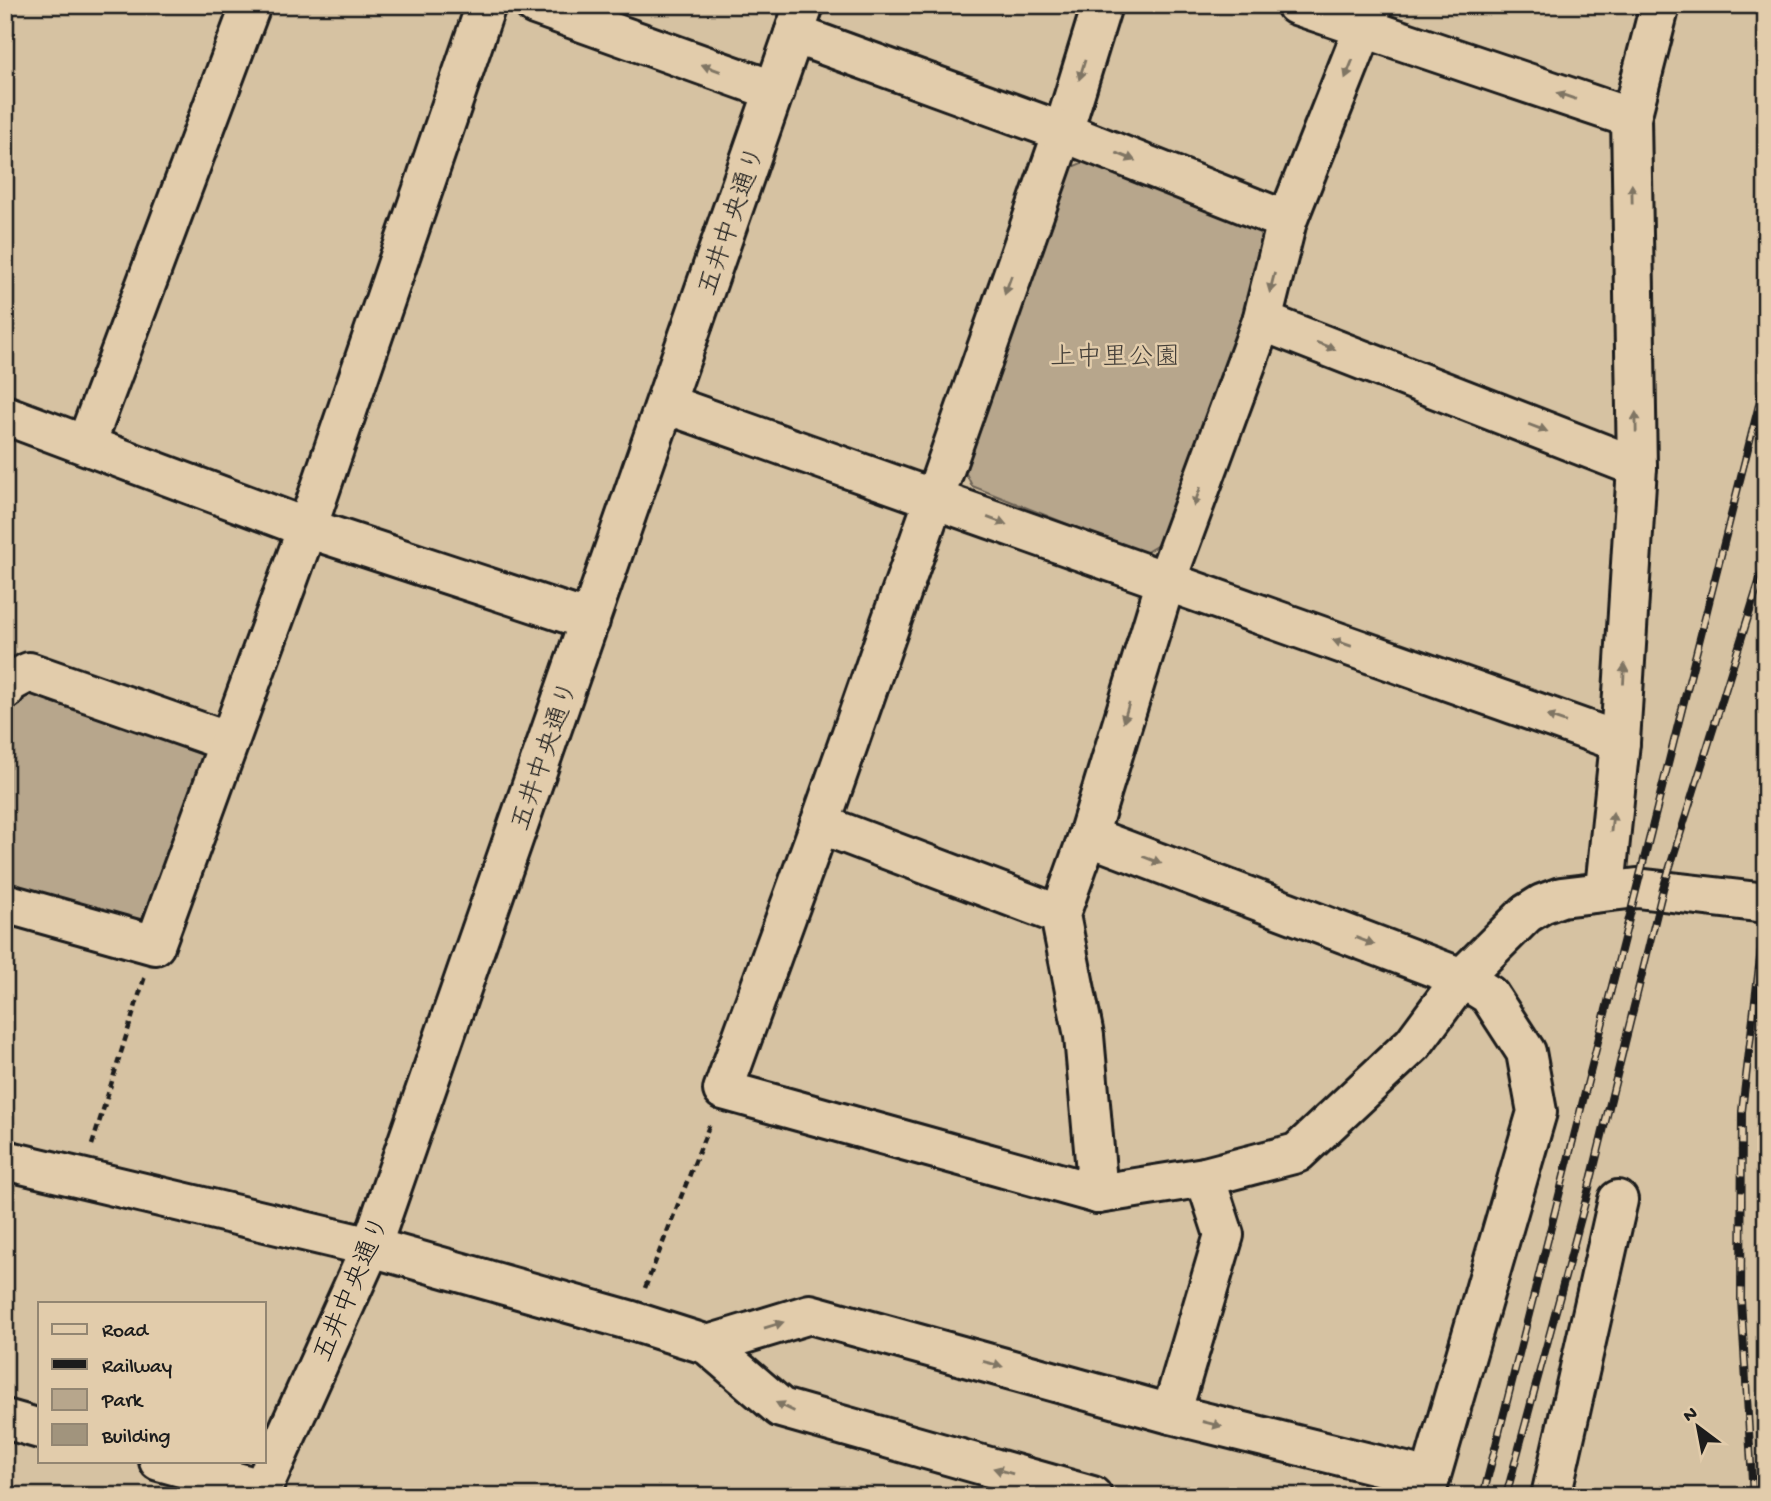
<svg xmlns="http://www.w3.org/2000/svg" width="1771" height="1501" font-family="'Gochi Hand','Klee One',sans-serif">
<style>
.green{fill:#b7a68c;stroke:#6a6154;stroke-width:2}
.building{fill:#a1947d;stroke:#1c1c1c;stroke-width:2;filter:url(#shadow)}
.lines{fill:none;stroke-linecap:round;stroke-linejoin:round}
.street-casing{stroke:#1c1c1c;stroke-width:44}
.secondary-casing{stroke:#1c1c1c;stroke-width:44}
.path{stroke:#1c1c1c;stroke-width:4.5;stroke-dasharray:7 5;stroke-linecap:butt}
.street{stroke:#e2ccab;stroke-width:38}
.secondary{stroke:#e2ccab;stroke-width:38}
.rail-casing{stroke:#1c1c1c;stroke-width:8}
.rail{stroke:#e2ccab;stroke-width:5;stroke-dasharray:16;stroke-linecap:butt}
.oneway{fill:#7f7464}
.labels{text-anchor:middle;stroke-width:5;stroke-linejoin:round;paint-order:stroke}
.street-label{font-size:26px;fill:#1c1c1c;stroke:#e2ccab}
.park-label{font-size:26px;fill:#433e38;stroke:#e2ccab}
</style>
<defs>
<filter id="shadow"><feDropShadow dx="-6" dy="6" stdDeviation="0" flood-color="#0004"/></filter>
</defs>
<rect width="100%" height="100%" fill="#d6c2a2"/>
<filter id="ink" filterUnits="userSpaceOnUse"><feTurbulence type="fractalNoise" baseFrequency=".0143" numOctaves="2"/><feDisplacementMap in="SourceGraphic" scale="14" xChannelSelector="R" yChannelSelector="G"/><feConvolveMatrix kernelMatrix="1 2 1 2 8 2 1 2 1" color-interpolation-filters="sRGB"/></filter>
<g filter="url(#ink)">
<g class="green">
<path d="M 1084,162 L 1257,227 L 1268,245 L 1168,539 L 1143,554 L 972,486 L 962,465 L 1062,171 Z"/>
<path d="M 37,689 L 203,749 L 208,763 L 150,916 L 134,922 L 5,887 L 5,724 L 14,702 Z"/>
</g>
<path class="building" d="M 1766,409 L 1766,434 L 1760,432 Z"/>
<g class="lines">
<g class="street-casing">
<g id="street">
<path d="M 535,5 L 775,91"/>
<path d="M 1102,5 L 1063,132 L 820,824 L 723,1090 L 1098,1194 L 1205,1177 L 1297,1153 L 1413,1044 L 1462,978 L 1526,914 L 1542,904 L 1561,897 L 1637,888 L 1766,903"/>
<path d="M 1296,5 L 1631,118"/>
<path d="M 794,34 L 1063,132 L 1287,221"/>
<path d="M 1262,321 L 1637,467"/>
<path d="M 666,404 L 1620,742"/>
<path d="M 5,415 L 307,528 L 590,621"/>
<path d="M 86,444 L 251,5"/>
<path d="M 5,690 L 7,684 L 29,672 L 229,742"/>
<path d="M 820,824 L 1060,915"/>
<path d="M 1088,836 L 1462,978 L 1489,995 L 1526,1052 L 1537,1112 L 1425,1496"/>
<path d="M 1605,889 L 1620,742 L 1637,467 L 1631,118 L 1660,5"/>
<path d="M 5,903 L 155,945 L 307,528 L 486,5"/>
<path d="M 5,1160 L 371,1247 L 632,1321 L 708,1345 L 781,1408 L 1092,1496"/>
<path d="M 1098,1194 L 1084,1036 L 1060,915 L 1088,836 L 1166,581 L 1262,321 L 1287,221 L 1373,5"/>
<path d="M 708,1345 L 810,1314 L 1171,1414 L 1430,1478"/>
<path d="M 1171,1414 L 1224,1235 L 1205,1177"/>
<path d="M 5,1419 L 40,1429"/>
<path d="M 159,1461 L 262,1489"/>
<path d="M 1551,1496 L 1618,1200"/>
</g>
</g>
<g class="secondary-casing">
<path id="secondary" d="M 259,1496 L 371,1247 L 804,5"/>
</g>
<g class="path">
<path d="M 92,1145 L 145,976"/>
<path d="M 645,1288 L 711,1121"/>
</g>
<use href="#street" class="street"/>
<use href="#secondary" class="secondary"/>
<g class="rail-casing">
<g id="rail">
<path d="M 1483,1496 L 1766,377"/>
<path d="M 1506,1496 L 1589,1188 L 1663,889 L 1766,560"/>
<path d="M 1753,1496 L 1741,1300 L 1742,1111 L 1766,907"/>
</g>
</g>
<use href="#rail" class="rail"/>
</g>
<defs><path id="oneway-solid" d="M-6-.8H1V-3.2L6.5 0L1 3.2V.8H-6Z" transform="scale(1.75)"/></defs>
<g class="oneway">
<use href="#oneway-solid" transform="translate(711 68) rotate(-160)"/>
<use href="#oneway-solid" transform="translate(1349 69) rotate(112)"/>
<use href="#oneway-solid" transform="translate(1082 70) rotate(107)"/>
<use href="#oneway-solid" transform="translate(1566 96) rotate(-161)"/>
<use href="#oneway-solid" transform="translate(1126 157) rotate(22)"/>
<use href="#oneway-solid" transform="translate(1632 194) rotate(-91)"/>
<use href="#oneway-solid" transform="translate(1272 283) rotate(104)"/>
<use href="#oneway-solid" transform="translate(1008 285) rotate(110)"/>
<use href="#oneway-solid" transform="translate(1326 346) rotate(21)"/>
<use href="#oneway-solid" transform="translate(1636 422) rotate(-91)"/>
<use href="#oneway-solid" transform="translate(1538 428) rotate(21)"/>
<use href="#oneway-solid" transform="translate(1197 497) rotate(110)"/>
<use href="#oneway-solid" transform="translate(997 521) rotate(20)"/>
<use href="#oneway-solid" transform="translate(1342 643) rotate(-161)"/>
<use href="#oneway-solid" transform="translate(1624 674) rotate(-87)"/>
<use href="#oneway-solid" transform="translate(1126 713) rotate(107)"/>
<use href="#oneway-solid" transform="translate(1556 719) rotate(-161)"/>
<use href="#oneway-solid" transform="translate(1612 822) rotate(-84)"/>
<use href="#oneway-solid" transform="translate(1152 860) rotate(21)"/>
<use href="#oneway-solid" transform="translate(1365 941) rotate(21)"/>
<use href="#oneway-solid" transform="translate(774 1325) rotate(-17)"/>
<use href="#oneway-solid" transform="translate(993 1364) rotate(15)"/>
<use href="#oneway-solid" transform="translate(785 1407) rotate(-154)"/>
<use href="#oneway-solid" transform="translate(1212 1424) rotate(14)"/>
<use href="#oneway-solid" transform="translate(1003 1471) rotate(-164)"/>
</g>
</g>
<g class="labels">
<g class="street-label">
<text transform="translate(730 220) rotate(-71)" y="9">五井中央通り</text>
<text transform="translate(543 755) rotate(-71)" y="9">五井中央通り</text>
<text transform="translate(350 1288) rotate(-67)" y="9">五井中央通り</text>
</g>
<g class="park-label">
<text x="1115" y="364">上中里公園</text>
</g>
</g>
<rect width="1771" height="1501" fill="none" stroke="#e2ccab" stroke-width="28"/>
<rect x="14" y="14" width="1743" height="1473" fill="none" stroke="#1c1c1c" stroke-width="2.5" filter="url(#ink)"/>
<rect x="38" y="1302" width="228" height="161" fill="#e2ccab" stroke="#938672" stroke-width="2"/>
<rect x="52" y="1324" width="35" height="10" fill="#e2ccab" stroke="#938672" stroke-width="2"/>
<text x="102" y="1336" font-size="21" fill="#1c1c1c">Road</text>
<rect x="52" y="1359" width="35" height="10" fill="#1c1c1c" stroke="#938672" stroke-width="2"/>
<text x="102" y="1372" font-size="21" fill="#1c1c1c">Railway</text>
<rect x="52" y="1389" width="35" height="21" fill="#b7a68c" stroke="#938672" stroke-width="2"/>
<text x="102" y="1406" font-size="21" fill="#1c1c1c">Park</text>
<rect x="52" y="1424" width="35" height="21" fill="#a1947d" stroke="#938672" stroke-width="2"/>
<text x="102" y="1442" font-size="21" fill="#1c1c1c">Building</text>
<g transform="translate(1698 1427) rotate(328)" stroke="#e2ccab" stroke-width="5" paint-order="stroke">
<path d="M0-5L12 26L0 18L-12 26Z" fill="#1c1c1c"/>
<text y="-10" font-size="19" font-weight="bold" text-anchor="middle" fill="#1c1c1c">N</text>
</g>
</svg>
